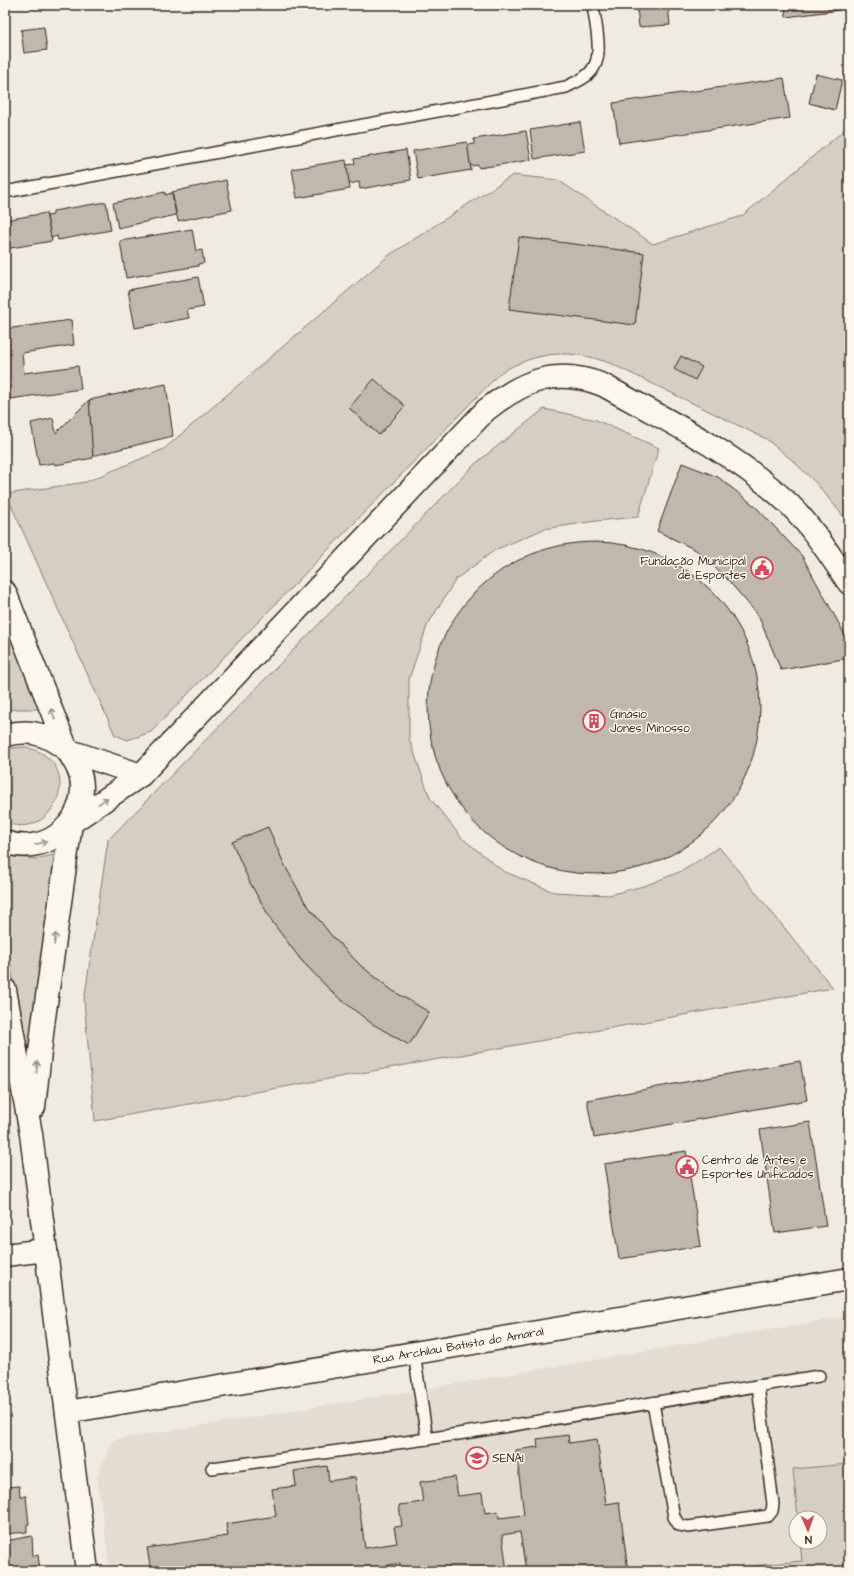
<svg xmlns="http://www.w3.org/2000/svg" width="854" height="1576" font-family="'Architects Daughter',sans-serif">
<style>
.built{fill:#e2dcd1;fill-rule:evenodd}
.green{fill:#d5cec3;stroke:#887c70}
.building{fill:#c0b8ad;stroke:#3b2a1e}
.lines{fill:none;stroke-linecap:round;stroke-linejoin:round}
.service-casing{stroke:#3b2a1e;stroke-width:14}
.minor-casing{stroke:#3b2a1e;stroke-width:25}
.tertiary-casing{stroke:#3b2a1e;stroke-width:25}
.secondary-casing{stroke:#3b2a1e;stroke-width:25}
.service{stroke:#fbf7ec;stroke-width:11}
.minor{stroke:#fbf7ec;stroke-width:22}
.tertiary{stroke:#fbf7ec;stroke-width:22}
.secondary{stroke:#fbf7ec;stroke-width:22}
.oneway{stroke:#9b9085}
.labels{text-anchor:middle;stroke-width:3;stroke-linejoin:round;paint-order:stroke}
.poi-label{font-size:12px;fill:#3b2a1e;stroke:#fbf7ec;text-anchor:start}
.street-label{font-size:12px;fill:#3b2a1e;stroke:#fbf7ec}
</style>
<rect width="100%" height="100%" fill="#f0ebe0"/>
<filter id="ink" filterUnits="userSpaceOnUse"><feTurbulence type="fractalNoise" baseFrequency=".025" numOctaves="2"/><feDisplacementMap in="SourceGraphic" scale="8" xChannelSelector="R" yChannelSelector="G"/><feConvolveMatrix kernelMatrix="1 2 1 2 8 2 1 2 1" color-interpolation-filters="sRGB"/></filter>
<g filter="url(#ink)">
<path class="built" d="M 849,1316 L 849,1571 L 110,1571 L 97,1476 L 113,1440 L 419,1390 ZM 796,1518 L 820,1518 L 820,1542 L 796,1542 Z"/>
<g class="green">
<path d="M 849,126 L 849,523 L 816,483 L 792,460 L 766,439 L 612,364 C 570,348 538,351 500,373 L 151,732 L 128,740 L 115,735 L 6,494 L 86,482 L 164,449 L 388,256 L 513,175 L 558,180 L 653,244 L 742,216 Z"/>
<path d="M 544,409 L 596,420 L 659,448 L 638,517 L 596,521 L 544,529 L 495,550 L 456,579 L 427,626 L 409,679 L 409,738 L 430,798 L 462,838 L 503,871 L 554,892 L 609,895 L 647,885 L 684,870 L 719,847 L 833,988 L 95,1121 L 84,1001 L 108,840 L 475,464 Z"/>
<path d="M 5,620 L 43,709 L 14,709 L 5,711 Z"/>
<path d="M 27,747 C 31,749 37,750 41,753 C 82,775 50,842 5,822 L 5,751 L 10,748 Z"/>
<path d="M 58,854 L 27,1072 L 5,928 L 5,856 L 35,859 Z"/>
<path d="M 849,1464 L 849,1571 L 701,1571 L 802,1561 L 800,1542 L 820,1542 L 820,1518 L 798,1518 L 793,1469 Z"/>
</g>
<g class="building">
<path d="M 668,5 L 670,25 L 639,27 L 637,7 Z"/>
<path d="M 785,5 L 840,5 L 840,10 L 786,17 Z"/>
<path d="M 44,27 L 47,50 L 24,53 L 21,30 Z"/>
<path d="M 816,74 L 842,80 L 835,110 L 809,103 Z"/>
<path d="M 784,78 L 790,118 L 619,143 L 613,103 Z"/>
<path d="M 580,122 L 585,151 L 534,159 L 530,130 Z"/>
<path d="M 526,131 L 531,160 L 479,168 L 478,165 L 470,166 L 467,145 L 474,144 L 474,139 Z"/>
<path d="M 467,142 L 471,170 L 418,179 L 413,151 Z"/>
<path d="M 406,150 L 411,180 L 360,189 L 359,182 L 349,184 L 346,165 L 355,164 L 354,159 Z"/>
<path d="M 346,160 L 350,189 L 297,198 L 292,169 Z"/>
<path d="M 226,180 L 232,210 L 178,221 L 172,192 Z"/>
<path d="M 165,192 L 165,195 L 172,193 L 176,215 L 118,228 L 113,203 Z"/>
<path d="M 106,202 L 111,230 L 58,240 L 57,236 L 51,238 L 47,216 L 53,215 L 53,211 Z"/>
<path d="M 46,213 L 52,241 L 5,249 L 5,220 Z"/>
<path d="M 192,229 L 196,251 L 202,250 L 204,263 L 198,264 L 198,266 L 126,278 L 120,241 Z"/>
<path d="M 519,237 L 644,253 L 635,325 L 509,309 Z"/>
<path d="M 198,277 L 204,307 L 187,310 L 189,318 L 135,328 L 128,290 Z"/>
<path d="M 71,320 L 74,345 L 22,353 L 24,373 L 78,366 L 81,389 L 10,399 L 5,361 L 5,329 Z"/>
<path d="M 681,356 L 702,367 L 695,380 L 674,369 Z"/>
<path d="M 374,379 L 405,406 L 379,435 L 349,408 Z"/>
<path d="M 166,384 L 173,436 L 92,456 L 89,400 Z"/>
<path d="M 89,400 L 93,458 L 55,465 L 54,463 L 39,465 L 31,423 L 53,418 L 56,433 Z"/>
<path d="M 682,463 L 718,477 L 756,507 L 802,556 L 849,642 L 849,658 L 781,670 L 758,615 L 727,579 L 696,550 L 657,531 Z"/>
<circle cx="594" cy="708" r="166"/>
<path d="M 268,827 L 285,866 L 305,902 L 331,935 L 360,965 L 393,991 L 429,1012 L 409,1045 L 371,1023 L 334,994 L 301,960 L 273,923 L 250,883 L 232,842 Z"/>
<path d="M 800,1061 L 807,1100 L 594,1138 L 587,1100 Z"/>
<path d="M 810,1122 L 826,1226 L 775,1233 L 760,1130 Z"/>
<path d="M 686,1151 L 701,1246 L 619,1259 L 604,1164 Z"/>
<path d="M 568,1435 L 569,1443 L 597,1439 L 606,1504 L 619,1502 L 628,1571 L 526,1571 L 520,1532 L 502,1535 L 507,1571 L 401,1571 L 400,1563 L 384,1566 L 385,1571 L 151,1571 L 147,1548 L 228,1536 L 226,1524 L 276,1516 L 272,1489 L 296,1486 L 294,1471 L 327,1466 L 329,1481 L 355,1477 L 365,1548 L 397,1543 L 394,1527 L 402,1526 L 399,1505 L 423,1502 L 420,1482 L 455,1477 L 458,1496 L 482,1493 L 485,1513 L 498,1511 L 499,1518 L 524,1515 L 516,1450 L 538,1447 L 537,1439 Z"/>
<path d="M 19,1486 L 20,1496 L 26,1496 L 29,1524 L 27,1524 L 27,1532 L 5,1534 L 5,1487 Z"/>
<path d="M 32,1536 L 33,1556 L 38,1555 L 40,1571 L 5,1571 L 5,1541 Z"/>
</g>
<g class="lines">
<g class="service-casing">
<g id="service">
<path d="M 5,192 L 566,87 C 576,82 589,77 594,67 C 603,52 595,22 593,5"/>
<path d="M 414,1353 L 427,1439"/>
<path d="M 653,1403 L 674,1517 L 679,1525 L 688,1527 L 768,1516 L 772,1511 L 773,1504 L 758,1386"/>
<path d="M 212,1468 L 427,1439 L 819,1376"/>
</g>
</g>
<g class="minor-casing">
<g id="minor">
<path d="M 67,750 L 141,775"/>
<path d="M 71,823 L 141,775 L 486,410 C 524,380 556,367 603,385 C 668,421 736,453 790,505 C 813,528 831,557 849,583"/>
<path id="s1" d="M 67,1412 L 849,1279"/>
</g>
</g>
<g class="tertiary-casing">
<path id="tertiary" d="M 5,1255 L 46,1250"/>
</g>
<g class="secondary-casing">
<g id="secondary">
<path d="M 5,592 L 67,750 C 75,762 82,773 82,787 C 82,827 43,856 5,842"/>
<path d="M 5,735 C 32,729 46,734 67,750"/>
<path d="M 5,990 L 31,1134 L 87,1571"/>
<path d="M 34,1107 L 43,1025 L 71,823"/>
</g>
</g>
<use href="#service" class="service"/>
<use href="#minor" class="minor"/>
<use href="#tertiary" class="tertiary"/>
<use href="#secondary" class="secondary"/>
</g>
<defs><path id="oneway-shaft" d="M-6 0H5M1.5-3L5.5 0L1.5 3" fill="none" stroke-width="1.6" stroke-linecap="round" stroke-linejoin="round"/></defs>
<g class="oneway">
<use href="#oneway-shaft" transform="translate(53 714) rotate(-111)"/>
<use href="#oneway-shaft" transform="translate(103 801) rotate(-35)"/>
<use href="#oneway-shaft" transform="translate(41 843) rotate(-14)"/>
<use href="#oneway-shaft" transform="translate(55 939) rotate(-82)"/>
<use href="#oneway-shaft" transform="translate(37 1067) rotate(-85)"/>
</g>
</g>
<defs>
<g id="civic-ring" transform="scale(1.15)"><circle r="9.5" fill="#fbf7ec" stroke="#d1495b" stroke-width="1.5"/><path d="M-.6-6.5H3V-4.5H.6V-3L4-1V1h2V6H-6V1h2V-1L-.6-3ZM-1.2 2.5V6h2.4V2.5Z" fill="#d1495b"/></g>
<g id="building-ring" transform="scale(1.15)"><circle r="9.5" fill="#fbf7ec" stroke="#d1495b" stroke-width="1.5"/><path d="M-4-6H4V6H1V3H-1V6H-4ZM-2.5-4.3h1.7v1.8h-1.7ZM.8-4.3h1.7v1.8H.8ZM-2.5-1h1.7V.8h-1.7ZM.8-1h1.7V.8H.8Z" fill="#d1495b"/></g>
<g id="university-ring" transform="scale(1.15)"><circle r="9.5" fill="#fbf7ec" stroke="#d1495b" stroke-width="1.5"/><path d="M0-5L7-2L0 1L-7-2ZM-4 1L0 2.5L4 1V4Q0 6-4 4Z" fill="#d1495b"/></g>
</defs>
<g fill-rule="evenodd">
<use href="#civic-ring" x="762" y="568"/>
<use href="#building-ring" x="594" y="721"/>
<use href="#civic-ring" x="687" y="1167"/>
<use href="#university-ring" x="477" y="1458"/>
</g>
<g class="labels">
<g class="poi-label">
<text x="746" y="565" text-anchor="end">Fundação Municipal<tspan x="746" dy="14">de Esportes</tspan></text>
<text x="610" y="718">Ginásio<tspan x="610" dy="14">Jones Minosso</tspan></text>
<text x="702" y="1164">Centro de Artes e<tspan x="702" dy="14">Esportes Unificados</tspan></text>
<text x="492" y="1462">SENAI</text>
</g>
<g class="street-label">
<text dy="4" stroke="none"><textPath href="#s1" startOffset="397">Rua Archilau Batista do Amaral</textPath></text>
</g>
</g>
<rect width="854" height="1576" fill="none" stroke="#fbf7ec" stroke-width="20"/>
<rect x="10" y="10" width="834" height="1556" fill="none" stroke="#3b2a1e" stroke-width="1.5" filter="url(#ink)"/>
<g transform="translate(808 1530) rotate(178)"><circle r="19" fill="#fbf7ec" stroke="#aea59a"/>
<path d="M0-3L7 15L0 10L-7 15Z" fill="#d1495b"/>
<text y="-6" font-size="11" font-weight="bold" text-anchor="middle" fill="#3b2a1e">N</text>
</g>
</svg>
